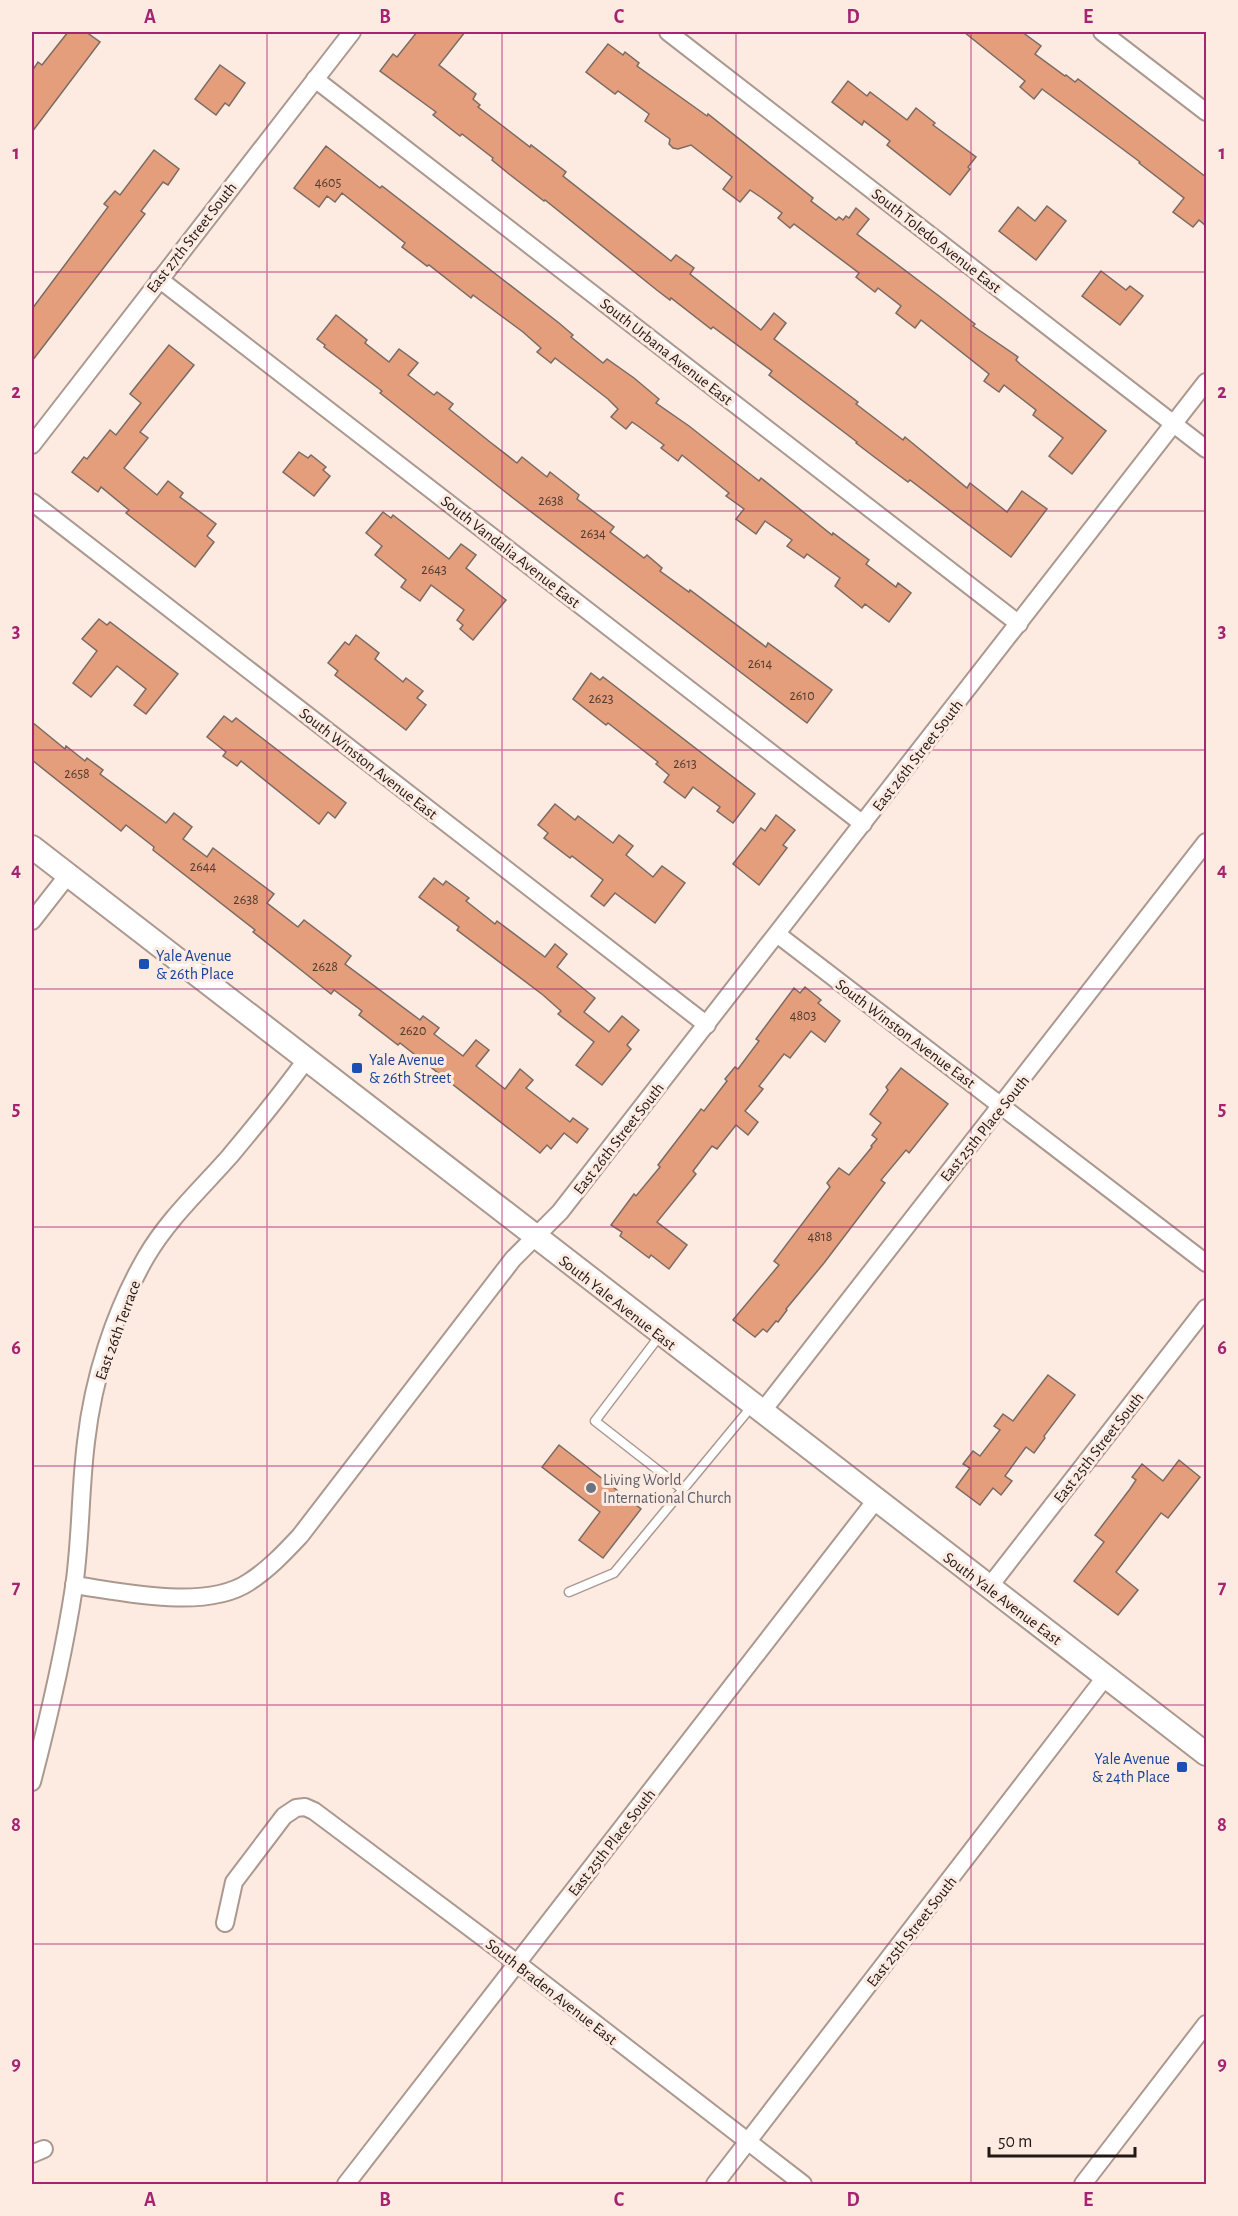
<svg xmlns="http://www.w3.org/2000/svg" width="1238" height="2216" font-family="'Alegreya Sans',sans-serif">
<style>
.building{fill:#e49e7c;stroke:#7b6b63;stroke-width:1.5}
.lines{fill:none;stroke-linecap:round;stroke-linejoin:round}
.service-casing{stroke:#ab9990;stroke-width:11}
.minor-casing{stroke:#ab9990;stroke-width:20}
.secondary-casing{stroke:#ab9990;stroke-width:26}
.service{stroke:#fff;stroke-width:8}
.minor{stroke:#fff;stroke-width:16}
.secondary{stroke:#fff;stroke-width:22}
.grid{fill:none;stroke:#a52371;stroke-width:1.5;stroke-opacity:0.55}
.transit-dot{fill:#1a4fb4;stroke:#fdeae1;stroke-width:2}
.worship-dot{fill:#6b7280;stroke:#fdeae1;stroke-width:2}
.labels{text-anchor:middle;stroke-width:6;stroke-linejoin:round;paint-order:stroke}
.number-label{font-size:14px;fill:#513a30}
.street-label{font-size:16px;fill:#201916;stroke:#fdeae1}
.transit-label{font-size:16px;fill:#164399;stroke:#fdeae1;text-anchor:start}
.worship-label{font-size:16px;fill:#5b616d;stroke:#fdeae1;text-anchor:start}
.neatline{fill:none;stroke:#a52371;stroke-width:2}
.grid-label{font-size:20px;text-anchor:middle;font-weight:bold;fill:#a52371}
</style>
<rect width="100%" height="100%" fill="#fdeae1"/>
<g class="building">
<path d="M 68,32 L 86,32 L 100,42 L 32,132 L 32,71 L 38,62 L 42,65 Z"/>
<path d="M 417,32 L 465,32 L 439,65 L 476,94 L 473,99 L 480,105 L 478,107 L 530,147 L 531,145 L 566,172 L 563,176 L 671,261 L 676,255 L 694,268 L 690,274 L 761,330 L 774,313 L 786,323 L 774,339 L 858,402 L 856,404 L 903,440 L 905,437 L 967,488 L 970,483 L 1007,512 L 1022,491 L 1047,509 L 1011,557 L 910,480 L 908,482 L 873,456 L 856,443 L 857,442 L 769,375 L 772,371 L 713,327 L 711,329 L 671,298 L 670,300 L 658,291 L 545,200 L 544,201 L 509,174 L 492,160 L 493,158 L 462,134 L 460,136 L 433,115 L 436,112 L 380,71 L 393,54 L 397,57 Z"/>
<path d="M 964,32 L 1022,32 L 1041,46 L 1035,54 L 1065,76 L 1066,75 L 1075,82 L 1078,79 L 1206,177 L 1206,226 L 1199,220 L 1193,227 L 1173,212 L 1184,198 L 1139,163 L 1140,162 L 1042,89 L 1034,99 L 1020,87 L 1025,81 Z"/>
<path d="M 608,44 L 623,55 L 625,52 L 639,63 L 637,66 L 707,116 L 708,114 L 813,198 L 811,201 L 836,220 L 839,217 L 843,220 L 846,216 L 849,218 L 856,208 L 869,219 L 857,234 L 939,296 L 975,324 L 973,326 L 1018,357 L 1016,360 L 1020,364 L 1106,431 L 1072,474 L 1049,456 L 1063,438 L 1033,415 L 1036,410 L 1004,385 L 999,392 L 984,381 L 989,374 L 921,320 L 915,328 L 896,313 L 901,306 L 878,288 L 875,292 L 856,277 L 859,273 L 794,224 L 790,228 L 778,218 L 782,213 L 762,198 L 750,190 L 740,202 L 723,189 L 732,177 L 691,145 L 678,149 L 673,148 L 669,144 L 670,139 L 645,121 L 649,114 L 618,91 L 615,94 L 586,72 Z"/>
<path d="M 220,65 L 245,83 L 229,106 L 225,103 L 216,115 L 195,99 Z"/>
<path d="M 848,81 L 867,96 L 870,92 L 907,120 L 916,108 L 935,123 L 933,125 L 976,157 L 968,167 L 970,169 L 950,195 L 887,145 L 890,141 L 864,121 L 862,125 L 832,102 Z"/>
<path d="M 326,146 L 380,188 L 382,186 L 559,323 L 573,335 L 571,337 L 603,363 L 607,359 L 634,378 L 659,399 L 656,403 L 689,426 L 759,481 L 761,478 L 832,535 L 833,533 L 869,560 L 866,564 L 896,587 L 898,583 L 911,593 L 889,622 L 865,604 L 862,608 L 835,586 L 840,578 L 807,554 L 804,558 L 787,546 L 792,540 L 765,521 L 756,534 L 736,519 L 744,509 L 726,496 L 729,493 L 682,455 L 678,461 L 661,448 L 664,445 L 638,426 L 632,422 L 626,429 L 611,417 L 618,409 L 608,399 L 555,358 L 551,363 L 537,352 L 541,348 L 523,332 L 473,295 L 471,298 L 429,265 L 427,266 L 402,247 L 405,243 L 342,193 L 335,202 L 327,196 L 319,207 L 294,188 Z"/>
<path d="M 154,150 L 179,169 L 168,185 L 163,182 L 141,211 L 145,214 L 32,361 L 32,309 L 108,207 L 104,204 L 115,191 L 120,195 Z"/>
<path d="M 1047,206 L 1066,221 L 1036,260 L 999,231 L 1018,207 L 1035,221 Z"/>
<path d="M 1101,271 L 1126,290 L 1130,286 L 1143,296 L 1120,325 L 1082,296 Z"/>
<path d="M 336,315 L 367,340 L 365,343 L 389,362 L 399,349 L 418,363 L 408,375 L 434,395 L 437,392 L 453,404 L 449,409 L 490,442 L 517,463 L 522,457 L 547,477 L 550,472 L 579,495 L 577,499 L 614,527 L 610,532 L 644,558 L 647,555 L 662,568 L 660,571 L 689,592 L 690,590 L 766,647 L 768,643 L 832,690 L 807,723 L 513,498 L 380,393 L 382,391 L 324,347 L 325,345 L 317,339 Z"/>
<path d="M 169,345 L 194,365 L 140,432 L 148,438 L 124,468 L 157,495 L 168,481 L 183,493 L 180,497 L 216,524 L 207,536 L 214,542 L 195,567 L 126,513 L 129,510 L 101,487 L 98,492 L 72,472 L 84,457 L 87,459 L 110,430 L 116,435 L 141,403 L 130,394 Z"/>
<path d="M 299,452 L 308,458 L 311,455 L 326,467 L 323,470 L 330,476 L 314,496 L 283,472 Z"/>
<path d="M 383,512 L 391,518 L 393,515 L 449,559 L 461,544 L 476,555 L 466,568 L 506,600 L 473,640 L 460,629 L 463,625 L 457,620 L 464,610 L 431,585 L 420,601 L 401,587 L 406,580 L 375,555 L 382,546 L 366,533 Z"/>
<path d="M 99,619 L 107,625 L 110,622 L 178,674 L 146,714 L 134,705 L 146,689 L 117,666 L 91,697 L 73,683 L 97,651 L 82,639 Z"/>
<path d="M 356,635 L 379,653 L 375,659 L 403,682 L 406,678 L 423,691 L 417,698 L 426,705 L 406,730 L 335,675 L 338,671 L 328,663 L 345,642 L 349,645 Z"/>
<path d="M 591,673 L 600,680 L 603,677 L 755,794 L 733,823 L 717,811 L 720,807 L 693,787 L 685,798 L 664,782 L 669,775 L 656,764 L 658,762 L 608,723 L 606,725 L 573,699 Z"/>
<path d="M 224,716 L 232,722 L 236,718 L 346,803 L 335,818 L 328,812 L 319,824 L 241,761 L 237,766 L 223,756 L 226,752 L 207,737 Z"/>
<path d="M 32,722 L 65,749 L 66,746 L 85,761 L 87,758 L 103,770 L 100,774 L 166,823 L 174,813 L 192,827 L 183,839 L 207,857 L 213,848 L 274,894 L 267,903 L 298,927 L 304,920 L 351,956 L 345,964 L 420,1020 L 423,1016 L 439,1028 L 434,1034 L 463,1056 L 476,1040 L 489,1050 L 476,1066 L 505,1089 L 520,1069 L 533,1080 L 526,1088 L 570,1122 L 573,1118 L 588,1129 L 577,1143 L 564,1133 L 551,1149 L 547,1145 L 540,1153 L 400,1043 L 398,1045 L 359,1015 L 362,1011 L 334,990 L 331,994 L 306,974 L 253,932 L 255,930 L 153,850 L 154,847 L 126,825 L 121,831 L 32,760 Z"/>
<path d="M 555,804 L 575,820 L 578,816 L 613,843 L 619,835 L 633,846 L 626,855 L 653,877 L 662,866 L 685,883 L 655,923 L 615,893 L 604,906 L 591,896 L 603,880 L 572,856 L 570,858 L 544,838 L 548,833 L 538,825 Z"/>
<path d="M 776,815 L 795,830 L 783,845 L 787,848 L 759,885 L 733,864 L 761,828 L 765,831 Z"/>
<path d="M 434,878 L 443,885 L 446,881 L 469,898 L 466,901 L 495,924 L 497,921 L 545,957 L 555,944 L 567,954 L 557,967 L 595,998 L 584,1012 L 609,1032 L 622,1016 L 639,1030 L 627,1045 L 631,1049 L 602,1085 L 576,1065 L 594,1042 L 558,1014 L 561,1011 L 543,995 L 457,930 L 459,927 L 419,897 Z"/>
<path d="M 805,987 L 821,1000 L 818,1003 L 840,1021 L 825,1042 L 811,1031 L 790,1058 L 784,1054 L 759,1086 L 763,1089 L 745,1111 L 758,1122 L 748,1135 L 736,1125 L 717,1149 L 712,1146 L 693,1171 L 696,1174 L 657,1222 L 687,1245 L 669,1269 L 651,1255 L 649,1258 L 628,1242 L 620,1236 L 622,1232 L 611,1225 L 634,1194 L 636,1196 L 660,1167 L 658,1165 L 701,1109 L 704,1111 L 727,1081 L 725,1079 L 735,1067 L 738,1069 L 759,1041 L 756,1039 L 794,988 L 800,993 Z"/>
<path d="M 901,1068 L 948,1104 L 909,1153 L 906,1150 L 881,1180 L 885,1183 L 824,1263 L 786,1309 L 787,1310 L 778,1322 L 776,1321 L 767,1332 L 763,1329 L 755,1337 L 733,1320 L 779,1265 L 774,1261 L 830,1187 L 827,1183 L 839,1168 L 849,1175 L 872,1147 L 871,1146 L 877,1139 L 872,1135 L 881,1123 L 870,1114 L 888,1090 L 886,1087 Z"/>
<path d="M 1048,1375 L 1075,1395 L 1044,1436 L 1045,1438 L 1034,1453 L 1026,1447 L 1005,1476 L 1012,1481 L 1001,1495 L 993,1488 L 980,1505 L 956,1487 L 970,1468 L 963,1464 L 973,1451 L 980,1456 L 1000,1430 L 994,1426 L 1003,1414 L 1013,1421 Z"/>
<path d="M 559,1445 L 641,1509 L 603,1558 L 579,1540 L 600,1512 L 542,1467 Z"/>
<path d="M 1179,1460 L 1200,1477 L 1168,1518 L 1161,1513 L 1116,1572 L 1138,1590 L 1118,1615 L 1074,1581 L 1104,1542 L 1095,1535 L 1130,1489 L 1136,1480 L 1132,1477 L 1142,1464 L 1163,1481 Z"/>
</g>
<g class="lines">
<g class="service-casing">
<g id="service">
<path d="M 661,1334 L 595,1421 L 682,1489"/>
<path d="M 569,1592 L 614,1573 L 752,1406"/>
</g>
</g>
<g class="minor-casing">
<g id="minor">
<path d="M 668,32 L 1206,449"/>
<path d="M 1102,32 L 1206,112"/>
<path d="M 315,79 L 1019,624"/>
<path d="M 159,279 L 863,824"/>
<path d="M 32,445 L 352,32"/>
<path d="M 32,502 L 707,1025"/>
<path d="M 32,921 L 68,875"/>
<path d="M 777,934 L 1206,1263"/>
<path d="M 761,1413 L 1206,842"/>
<path d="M 74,1585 C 123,1592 206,1611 249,1582 C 269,1569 284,1553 300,1536 L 513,1259 L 560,1212 L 1206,382"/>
<path d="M 989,1587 L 1206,1308"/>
<path d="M 32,1782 C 49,1717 64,1653 74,1587 C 81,1539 80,1490 86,1442 C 93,1379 114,1312 146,1257 C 168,1219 201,1189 230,1156 C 256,1125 282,1093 306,1060"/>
<path d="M 225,1923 L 234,1882 L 284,1816 L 296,1808 L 305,1807 L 314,1811 L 517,1963 L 803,2184"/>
<path d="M 32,2154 L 44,2149"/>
<path d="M 346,2184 L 876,1500"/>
<path d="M 715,2184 L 1106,1676"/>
<path d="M 1083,2184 L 1206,2024"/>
</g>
</g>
<g class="secondary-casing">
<path id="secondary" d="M 32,847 L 1206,1754"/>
</g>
<use href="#service" class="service"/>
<use href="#minor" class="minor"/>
<use href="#secondary" class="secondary"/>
</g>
<path class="grid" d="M 267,32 L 267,2184M 502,32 L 502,2184M 736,32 L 736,2184M 971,32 L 971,2184M 32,272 L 1206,272M 32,511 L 1206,511M 32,750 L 1206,750M 32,989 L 1206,989M 32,1227 L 1206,1227M 32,1466 L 1206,1466M 32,1705 L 1206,1705M 32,1944 L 1206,1944"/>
<g class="transit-dot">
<rect x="138" y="958" width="12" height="12" rx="3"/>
<rect x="351" y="1062" width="12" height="12" rx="3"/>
<rect x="1176" y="1761" width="12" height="12" rx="3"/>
</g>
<circle class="worship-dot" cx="591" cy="1488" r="6"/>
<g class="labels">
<g class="number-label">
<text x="328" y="187">4605</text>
<text x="551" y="505">2638</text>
<text x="593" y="538">2634</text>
<text x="434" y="574">2643</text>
<text x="760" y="668">2614</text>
<text x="802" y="700">2610</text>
<text x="601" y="703">2623</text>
<text x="685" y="768">2613</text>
<text x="77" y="778">2658</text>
<text x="203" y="871">2644</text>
<text x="246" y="904">2638</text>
<text x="325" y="971">2628</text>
<text x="803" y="1020">4803</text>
<text x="413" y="1035">2620</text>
<text x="820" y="1241">4818</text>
</g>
<g class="street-label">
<text transform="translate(191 237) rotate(-52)" y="6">East 27th Street South</text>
<text transform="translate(937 240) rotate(38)" y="6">South Toledo Avenue East</text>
<text transform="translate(667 351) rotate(38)" y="6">South Urbana Avenue East</text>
<text transform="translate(511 551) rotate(38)" y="6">South Vandalia Avenue East</text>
<text transform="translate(917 755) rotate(-52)" y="6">East 26th Street South</text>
<text transform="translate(369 763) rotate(38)" y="6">South Winston Avenue East</text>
<text transform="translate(906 1033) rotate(37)" y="6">South Winston Avenue East</text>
<text transform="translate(984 1128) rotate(-51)" y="6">East 25th Place South</text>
<text transform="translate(618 1138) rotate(-52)" y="6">East 26th Street South</text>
<text transform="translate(618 1302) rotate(38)" y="6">South Yale Avenue East</text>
<text transform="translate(117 1330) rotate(-70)" y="6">East 26th Terrace</text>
<text transform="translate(1098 1447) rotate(-52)" y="6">East 25th Street South</text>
<text transform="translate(1003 1598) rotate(37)" y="6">South Yale Avenue East</text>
<text transform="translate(611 1842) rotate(-52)" y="6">East 25th Place South</text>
<text transform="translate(911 1931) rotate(-52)" y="6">East 25th Street South</text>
<text transform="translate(552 1991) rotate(38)" y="6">South Braden Avenue East</text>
</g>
<g class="transit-label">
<text x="156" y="961">Yale Avenue<tspan x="156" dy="18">&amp; 26th Place</tspan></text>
<text x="369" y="1065">Yale Avenue<tspan x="369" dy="18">&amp; 26th Street</tspan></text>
<text x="1170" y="1764" text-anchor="end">Yale Avenue<tspan x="1170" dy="18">&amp; 24th Place</tspan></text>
</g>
<g class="worship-label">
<text x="603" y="1485">Living World<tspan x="603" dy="18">International Church</tspan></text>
</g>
</g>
<rect width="1238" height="2216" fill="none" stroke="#fdeae1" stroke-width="66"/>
<path d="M989 2147v9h146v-9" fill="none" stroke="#201916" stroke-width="3"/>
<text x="998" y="2147" font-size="18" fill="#201916" stroke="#fdeae1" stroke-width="4.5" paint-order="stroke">50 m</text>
<rect x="33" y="33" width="1172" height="2150" class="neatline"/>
<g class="grid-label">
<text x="150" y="23">A</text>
<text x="385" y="23">B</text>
<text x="619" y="23">C</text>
<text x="853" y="23">D</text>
<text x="1088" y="23">E</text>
<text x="16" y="159">1</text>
<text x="1222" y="159">1</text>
<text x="16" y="398">2</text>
<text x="1222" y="398">2</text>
<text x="16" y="637">3</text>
<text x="1222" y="637">3</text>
<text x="16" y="876">4</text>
<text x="1222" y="876">4</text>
<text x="16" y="1115">5</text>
<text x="1222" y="1115">5</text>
<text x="16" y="1354">6</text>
<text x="1222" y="1354">6</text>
<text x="16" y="1593">7</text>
<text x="1222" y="1593">7</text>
<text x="16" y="1831">8</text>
<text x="1222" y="1831">8</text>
<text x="16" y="2070">9</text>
<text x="1222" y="2070">9</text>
<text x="150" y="2206">A</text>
<text x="385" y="2206">B</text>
<text x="619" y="2206">C</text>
<text x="853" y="2206">D</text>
<text x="1088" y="2206">E</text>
</g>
</svg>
